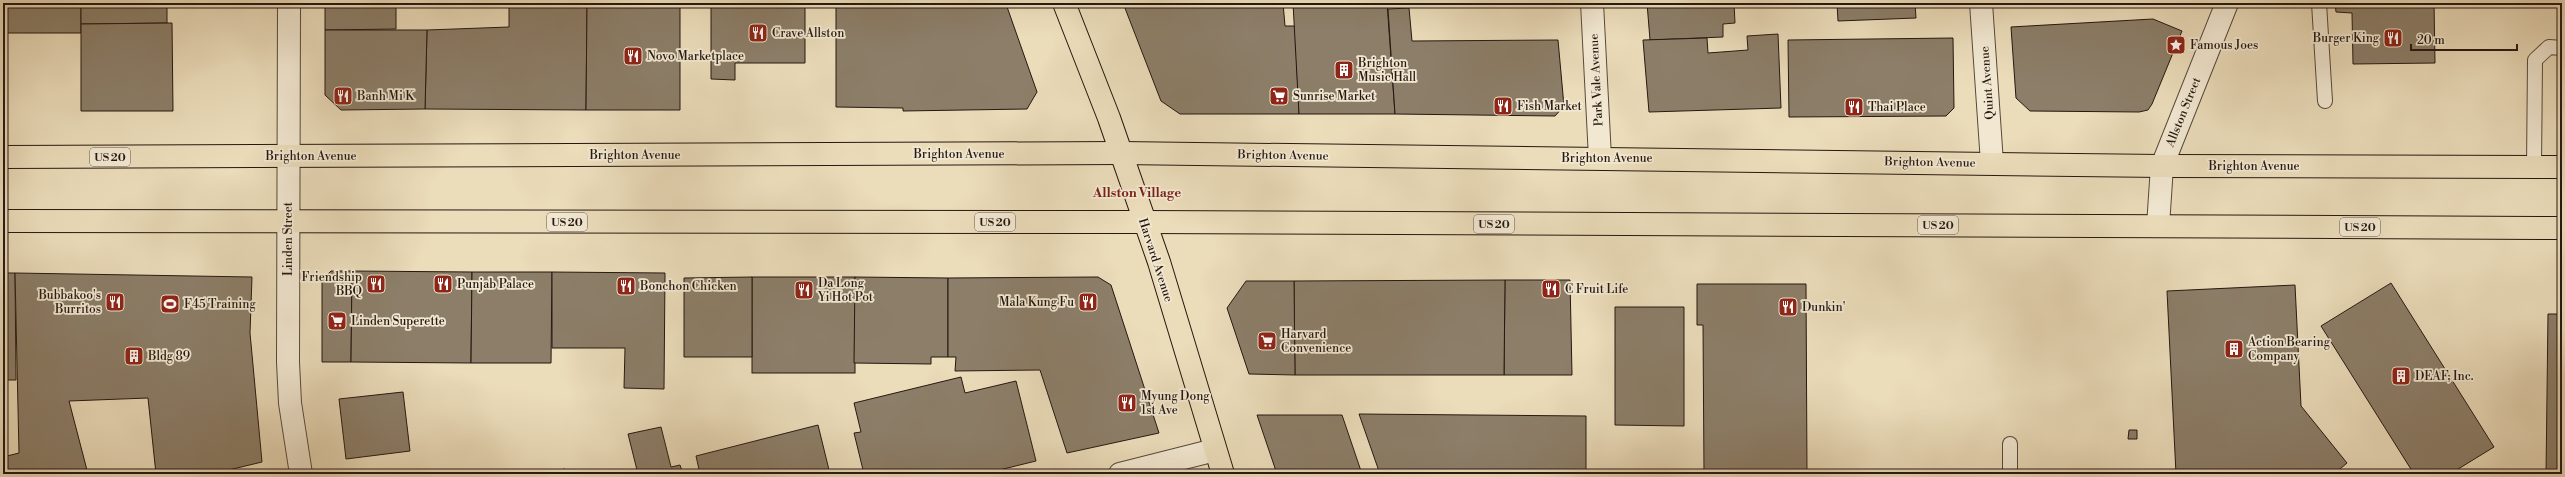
<svg xmlns="http://www.w3.org/2000/svg" width="2565" height="477" font-family="'Libre Bodoni',serif">
<style>
.building{fill:#8c7e69;stroke:#251811}
.lines{fill:none;stroke-linecap:round;stroke-linejoin:round}
.service-casing{stroke:#56493b;stroke-width:16}
.minor-casing{stroke:#56493b;stroke-width:24}
.tertiary-casing{stroke:#56493b;stroke-width:24}
.primary-casing{stroke:#251811;stroke-width:24}
.service{stroke:#f2e8d2;stroke-width:14}
.minor{stroke:#f2e8d2;stroke-width:22}
.tertiary{stroke:#f2e8d2;stroke-width:22}
.primary{stroke:#ebdcba;stroke-width:22}
.labels{text-anchor:middle;stroke-width:3.5;stroke-linejoin:round;paint-order:stroke}
.shield{fill:#f2e8d2;stroke:#62564b;stroke-width:1}
.shield-label{font-size:11px;font-weight:bold;fill:#251811}
.poi-label{font-size:12px;fill:#251811;stroke:#f2e8d2;text-anchor:start}
.street-label{font-size:12px;fill:#251811;stroke:#f2e8d2}
.neighbourhood-label{font-size:13px;font-weight:bold;fill:#7a1f14;stroke:#f2e8d2}
</style>
<rect width="100%" height="100%" fill="#ebdcba"/>
<filter id="stains"><feTurbulence type="fractalNoise" baseFrequency=".005" numOctaves="4"/><feColorMatrix values="0 0 0 0 .2 0 0 0 0 .09 0 0 0 0 .02 0 0 0 .5 -.17"/></filter>
<radialGradient id="worn" r=".72"><stop offset=".6" stop-color="#630" stop-opacity="0"/><stop offset="1" stop-color="#630" stop-opacity=".3"/></radialGradient>
<g class="building">
<rect x="3" y="3" width="78" height="30"/>
<path d="M 81,3 L 167,3 L 167,23 L 81,24 Z"/>
<path d="M 325,3 L 396,3 L 396,29 L 325,30 Z"/>
<path d="M 509,3 L 587,3 L 586,110 L 425,109 L 427,30 L 509,27 Z"/>
<path d="M 587,3 L 680,3 L 680,110 L 586,110 Z"/>
<path d="M 711,3 L 805,3 L 805,63 L 735,63 L 735,80 L 711,79 Z"/>
<path d="M 836,3 L 1006,4 L 1037,92 L 1027,109 L 903,111 L 903,108 L 836,107 Z"/>
<path d="M 1123,3 L 1283,3 L 1285,26 L 1295,26 L 1299,114 L 1180,114 L 1161,101 Z"/>
<path d="M 1293,3 L 1387,3 L 1395,114 L 1299,114 Z"/>
<path d="M 1647,3 L 1734,3 L 1735,23 L 1723,24 L 1723,37 L 1650,40 Z"/>
<path d="M 1837,3 L 1915,3 L 1916,18 L 1838,21 Z"/>
<path d="M 2335,3 L 2434,3 L 2435,63 L 2353,64 L 2352,13 L 2336,12 Z"/>
<path d="M 1409,8 L 1412,41 L 1558,40 L 1564,106 L 1555,116 L 1395,114 L 1388,9 Z"/>
<path d="M 2153,19 L 2182,31 L 2152,104 L 2148,110 L 2139,112 L 2030,111 L 2016,98 L 2011,27 Z"/>
<path d="M 172,23 L 173,111 L 81,111 L 81,24 Z"/>
<path d="M 325,30 L 427,30 L 425,109 L 341,110 L 325,95 Z"/>
<path d="M 1778,34 L 1781,108 L 1649,112 L 1643,40 L 1707,38 L 1708,53 L 1748,50 L 1747,36 Z"/>
<path d="M 1953,38 L 1954,108 L 1946,116 L 1789,117 L 1788,40 Z"/>
<path d="M 331,271 L 352,271 L 351,362 L 322,362 L 322,280 Z"/>
<path d="M 352,271 L 472,272 L 471,363 L 351,362 Z"/>
<path d="M 472,272 L 552,272 L 551,363 L 471,363 Z"/>
<path d="M 552,272 L 665,273 L 664,389 L 624,388 L 625,348 L 552,348 Z"/>
<path d="M 3,273 L 15,273 L 16,380 L 3,380 Z"/>
<path d="M 15,273 L 252,277 L 250,333 L 262,462 L 212,474 L 156,474 L 148,398 L 69,401 L 88,474 L 3,474 L 3,457 L 19,453 Z"/>
<rect x="752" y="277" width="103" height="96"/>
<path d="M 752,277 L 752,357 L 684,357 L 684,278 Z"/>
<path d="M 855,277 L 948,278 L 948,357 L 931,357 L 931,364 L 854,363 Z"/>
<path d="M 1098,277 L 1111,285 L 1159,433 L 1067,453 L 1040,370 L 955,371 L 956,357 L 948,357 L 948,278 Z"/>
<path d="M 1505,280 L 1570,280 L 1572,375 L 1504,375 Z"/>
<path d="M 1505,280 L 1504,375 L 1295,375 L 1294,281 Z"/>
<path d="M 1246,281 L 1294,281 L 1295,375 L 1249,374 L 1227,308 Z"/>
<path d="M 2391,283 L 2494,447 L 2450,474 L 2414,474 L 2321,326 Z"/>
<path d="M 1697,284 L 1806,284 L 1807,474 L 1704,474 L 1703,325 L 1697,325 Z"/>
<path d="M 2295,285 L 2301,406 L 2347,463 L 2334,474 L 2176,474 L 2167,291 Z"/>
<path d="M 1615,307 L 1684,307 L 1684,426 L 1615,425 Z"/>
<path d="M 2548,314 L 2562,314 L 2562,474 L 2546,474 Z"/>
<path d="M 961,377 L 965,393 L 1016,381 L 1036,461 L 983,474 L 864,474 L 854,433 L 861,432 L 854,403 Z"/>
<path d="M 403,392 L 410,451 L 346,459 L 339,399 Z"/>
<path d="M 1359,414 L 1586,416 L 1586,474 L 1380,474 Z"/>
<path d="M 1257,415 L 1342,415 L 1362,474 L 1277,474 Z"/>
<path d="M 818,425 L 830,474 L 700,474 L 696,456 Z"/>
<path d="M 661,427 L 671,467 L 680,465 L 683,474 L 638,474 L 628,434 Z"/>
<path d="M 2129,430 L 2137,430 L 2137,439 L 2128,439 Z"/>
<path d="M 565,469 L 566,474 L 544,474 Z"/>
</g>
<g class="lines">
<g class="service-casing">
<g id="service">
<path d="M 2319,3 L 2325,101"/>
<path d="M 2534,167 L 2535,60 L 2549,47 L 2562,48"/>
<path d="M 2010,444 L 2010,474"/>
</g>
</g>
<g class="minor-casing">
<g id="minor">
<path d="M 1592,3 L 1600,158"/>
<path d="M 1981,3 L 1992,163"/>
<path d="M 1120,474 L 1215,450"/>
</g>
</g>
<g class="tertiary-casing">
<g id="tertiary">
<path d="M 289,3 L 288,362 L 290,403 L 301,474"/>
<path d="M 2158,226 L 2162,166 L 2227,3"/>
</g>
</g>
<g class="primary-casing">
<g id="primary">
<path d="M 1064,3 L 1109,118 L 1159,262 L 1223,474"/>
<path d="M 3,157 L 1121,153 L 2162,166 L 2562,167"/>
<path d="M 3,221 L 1143,222 L 2562,228"/>
</g>
</g>
<use href="#service" class="service"/>
<use href="#minor" class="minor"/>
<use href="#tertiary" class="tertiary"/>
<use href="#primary" class="primary"/>
</g>
<defs>
<g id="restaurant-square" transform="scale(1)"><rect x="-9" y="-9" width="18" height="18" rx="4" fill="#8f2418" stroke="#f2e8d2"/><path d="M-5-6h1v4h1v-4h1v4h1v-4h1v5L-1.5 .5V6h-2V.5L-5-1ZM5-6V6H3V1.5H1.5Q1.5-4 5-6Z" fill="#fff"/></g>
<g id="sight-square" transform="scale(1)"><rect x="-9" y="-9" width="18" height="18" rx="4" fill="#8f2418" stroke="#f2e8d2"/><path d="M0-6L1.8-2.2L6-1.7L2.9 1.2L3.7 5.4L0 3.3L-3.7 5.4L-2.9 1.2L-6-1.7L-1.8-2.2Z" fill="#fff"/></g>
<g id="building-square" transform="scale(1)"><rect x="-9" y="-9" width="18" height="18" rx="4" fill="#8f2418" stroke="#f2e8d2"/><path d="M-4-6H4V6H1V3H-1V6H-4ZM-2.5-4.3h1.7v1.8h-1.7ZM.8-4.3h1.7v1.8H.8ZM-2.5-1h1.7V.8h-1.7ZM.8-1h1.7V.8H.8Z" fill="#fff"/></g>
<g id="supermarket-square" transform="scale(1)"><rect x="-9" y="-9" width="18" height="18" rx="4" fill="#8f2418" stroke="#f2e8d2"/><path d="M-6-5.5h2.5l.6 2H6L4.5 2H-2.5L-4.4-4H-6ZM-1.5 3.2a1.3 1.3 0 1 0 .1 0ZM3 3.2a1.3 1.3 0 1 0 .1 0Z" fill="#fff"/></g>
<g id="stadium-square" transform="scale(1)"><rect x="-9" y="-9" width="18" height="18" rx="4" fill="#8f2418" stroke="#f2e8d2"/><path d="M0-5a6.5 5 0 1 0 0 10a6.5 5 0 1 0 0-10ZM-3.5-1.8h7v3.6h-7Z" fill="#fff"/></g>
</defs>
<g fill-rule="evenodd">
<use href="#restaurant-square" x="758" y="33"/>
<use href="#restaurant-square" x="2393" y="38"/>
<use href="#sight-square" x="2176" y="45"/>
<use href="#restaurant-square" x="633" y="56"/>
<use href="#building-square" x="1344" y="70"/>
<use href="#restaurant-square" x="343" y="96"/>
<use href="#supermarket-square" x="1279" y="96"/>
<use href="#restaurant-square" x="1503" y="106"/>
<use href="#restaurant-square" x="1854" y="107"/>
<use href="#restaurant-square" x="376" y="284"/>
<use href="#restaurant-square" x="443" y="284"/>
<use href="#restaurant-square" x="626" y="286"/>
<use href="#restaurant-square" x="1551" y="289"/>
<use href="#restaurant-square" x="804" y="290"/>
<use href="#restaurant-square" x="115" y="302"/>
<use href="#restaurant-square" x="1088" y="302"/>
<use href="#stadium-square" x="170" y="304"/>
<use href="#restaurant-square" x="1788" y="307"/>
<use href="#supermarket-square" x="337" y="321"/>
<use href="#supermarket-square" x="1267" y="341"/>
<use href="#building-square" x="2234" y="349"/>
<use href="#building-square" x="134" y="356"/>
<use href="#building-square" x="2401" y="376"/>
<use href="#restaurant-square" x="1127" y="403"/>
</g>
<g class="labels">
<g class="shield">
<rect x="90" y="148" width="40" height="18" rx="3"/>
<rect x="547" y="213" width="40" height="18" rx="3"/>
<rect x="975" y="213" width="40" height="18" rx="3"/>
<rect x="1474" y="215" width="40" height="18" rx="3"/>
<rect x="1918" y="216" width="40" height="18" rx="3"/>
<rect x="2340" y="218" width="40" height="18" rx="3"/>
</g>
<g class="shield-label">
<text x="110" y="161">US 20</text>
<text x="567" y="226">US 20</text>
<text x="995" y="226">US 20</text>
<text x="1494" y="228">US 20</text>
<text x="1938" y="229">US 20</text>
<text x="2360" y="231">US 20</text>
</g>
<g class="poi-label">
<text x="772" y="37">Crave Allston</text>
<text x="2379" y="42" text-anchor="end">Burger King</text>
<text x="2190" y="49">Famous Joes</text>
<text x="647" y="60">Novo Marketplace</text>
<text x="1358" y="67">Brighton<tspan x="1358" dy="14">Music Hall</tspan></text>
<text x="357" y="100">Banh Mi K</text>
<text x="1293" y="100">Sunrise Market</text>
<text x="1517" y="110">Fish Market</text>
<text x="1868" y="111">Thai Place</text>
<text x="362" y="281" text-anchor="end">Friendship<tspan x="362" dy="14">BBQ</tspan></text>
<text x="818" y="287">Da Long<tspan x="818" dy="14">Yi Hot Pot</tspan></text>
<text x="457" y="288">Punjab Palace</text>
<text x="640" y="290">Bonchon Chicken</text>
<text x="1565" y="293">C Fruit Life</text>
<text x="101" y="299" text-anchor="end">Bubbakoo's<tspan x="101" dy="14">Burritos</tspan></text>
<text x="1074" y="306" text-anchor="end">Mala Kung Fu</text>
<text x="184" y="308">F45 Training</text>
<text x="1802" y="311">Dunkin'</text>
<text x="351" y="325">Linden Superette</text>
<text x="1281" y="338">Harvard<tspan x="1281" dy="14">Convenience</tspan></text>
<text x="2248" y="346">Action Bearing<tspan x="2248" dy="14">Company</tspan></text>
<text x="148" y="360">Bldg 89</text>
<text x="2415" y="380">DEAF, Inc.</text>
<text x="1141" y="400">Myung Dong<tspan x="1141" dy="14">1st Ave</tspan></text>
</g>
<g class="street-label">
<text transform="translate(1596 80) rotate(-93)" y="4">Park Vale Avenue</text>
<text transform="translate(1987 83) rotate(-94)" y="4">Quint Avenue</text>
<text transform="translate(2183 112) rotate(-68)" y="4">Allston Street</text>
<text x="959" y="158">Brighton Avenue</text>
<text x="635" y="159">Brighton Avenue</text>
<text transform="translate(1283 155) rotate(1)" y="4">Brighton Avenue</text>
<text x="311" y="160">Brighton Avenue</text>
<text x="1607" y="162">Brighton Avenue</text>
<text transform="translate(1930 162) rotate(1)" y="4">Brighton Avenue</text>
<text x="2254" y="170">Brighton Avenue</text>
<text transform="translate(288 239) rotate(-90)" y="4">Linden Street</text>
<text transform="translate(1156 260) rotate(72)" y="4">Harvard Avenue</text>
</g>
<g class="neighbourhood-label">
<text x="1137" y="197">Allston Village</text>
</g>
</g>
<rect width="2565" height="477" fill="none" stroke="#ebdcba" stroke-width="16"/>
<rect x="4" y="4" width="2557" height="469" fill="none" stroke="#251811" stroke-width="2"/>
<rect x="8" y="8" width="2549" height="461" fill="none" stroke="#251811"/>
<path d="M2411 44v6h106v-6" fill="none" stroke="#251811" stroke-width="2"/>
<text x="2417" y="44" font-size="12" fill="#251811" stroke="#f2e8d2" stroke-width="3" paint-order="stroke">20 m</text>
<rect width="100%" height="100%" filter="url(#stains)"/>
<rect width="100%" height="100%" fill="url(#worn)"/>
</svg>
